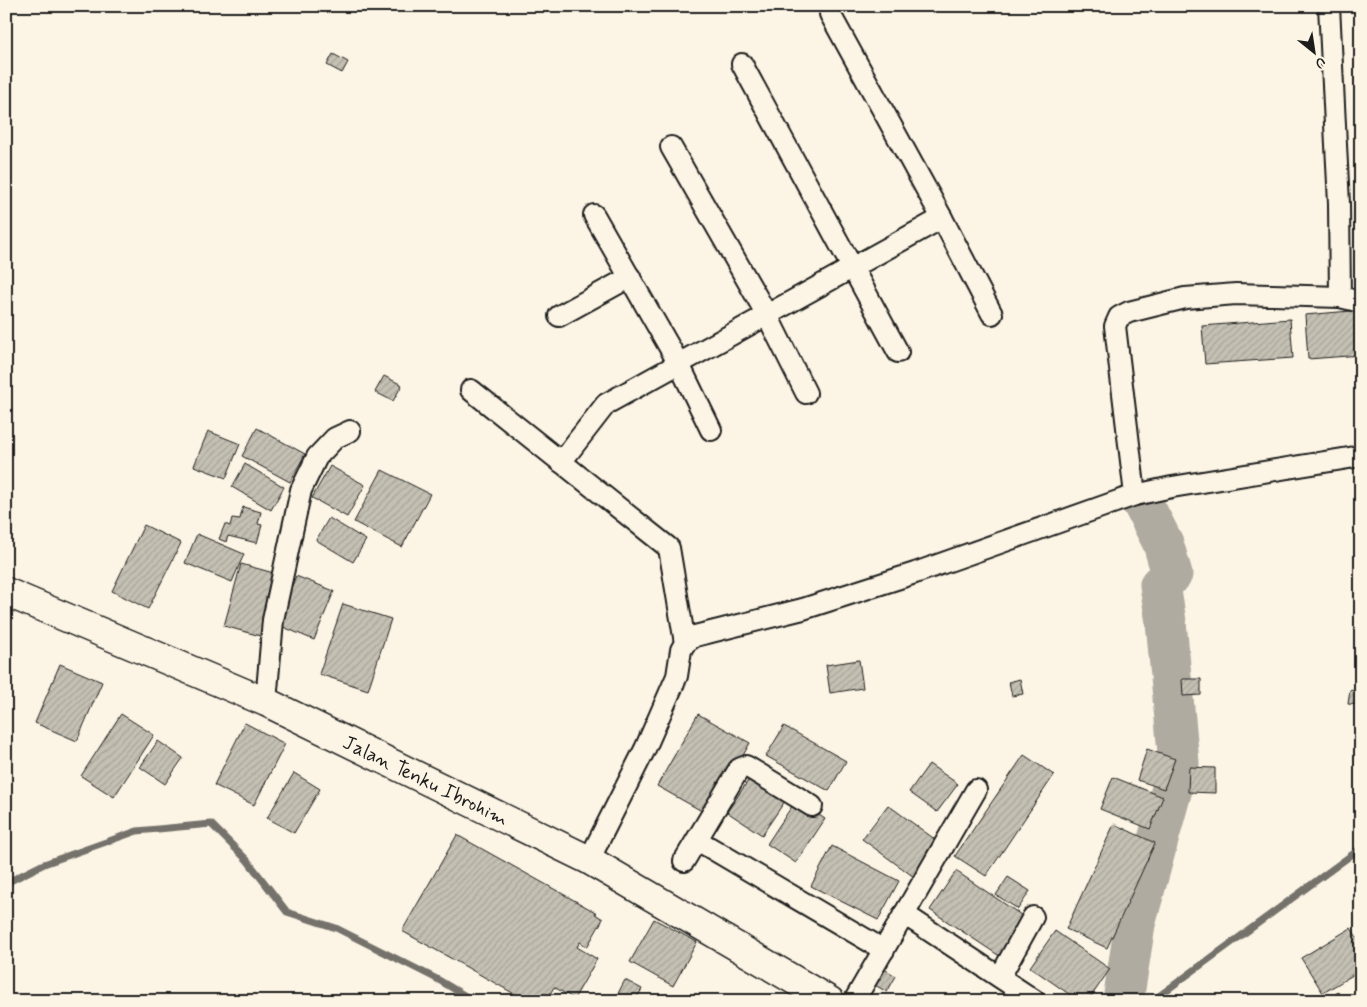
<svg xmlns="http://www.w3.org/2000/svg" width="1367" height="1007" font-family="Mynerve,sans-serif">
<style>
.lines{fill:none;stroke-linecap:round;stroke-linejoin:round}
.stream{stroke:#75726c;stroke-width:7}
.river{stroke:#b0aba1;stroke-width:41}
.building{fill:url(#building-hatch);stroke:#1c1c1c}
.minor-casing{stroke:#1c1c1c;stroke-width:24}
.primary-casing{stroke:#1c1c1c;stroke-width:31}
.minor{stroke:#fcf5e5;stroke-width:20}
.primary{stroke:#fcf5e5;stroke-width:28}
.labels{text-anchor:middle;stroke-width:4;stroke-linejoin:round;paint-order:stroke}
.street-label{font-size:20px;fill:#1c1c1c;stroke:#fcf5e5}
</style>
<defs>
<pattern id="building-hatch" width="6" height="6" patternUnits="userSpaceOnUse" patternTransform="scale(1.25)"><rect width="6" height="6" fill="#c4c0b3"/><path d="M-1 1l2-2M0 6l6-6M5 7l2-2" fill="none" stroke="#a8a499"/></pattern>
</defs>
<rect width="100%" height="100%" fill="#fcf5e5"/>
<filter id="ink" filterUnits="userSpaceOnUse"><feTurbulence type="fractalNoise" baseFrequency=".02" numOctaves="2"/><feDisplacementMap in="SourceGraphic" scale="10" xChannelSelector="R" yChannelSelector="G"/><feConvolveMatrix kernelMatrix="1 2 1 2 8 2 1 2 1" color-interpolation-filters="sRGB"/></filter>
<g filter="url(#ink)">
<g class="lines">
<g class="stream">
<path d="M 6,883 L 44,864 L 137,831 L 211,824 L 247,860 L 287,912 L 336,928 L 437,979 L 474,1001"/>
<path d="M 1152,1001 L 1361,848"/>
</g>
<path class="river" d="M 1123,1001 L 1135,924 L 1179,763 L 1166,622 L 1160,585 L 1172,574 L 1163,543 L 1143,504"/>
</g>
<g class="building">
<path d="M 333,54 L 348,62 L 342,73 L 327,65 Z"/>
<path d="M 1361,310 L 1361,355 L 1308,359 L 1305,315 Z"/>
<path d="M 1290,319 L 1293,358 L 1205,364 L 1202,326 Z"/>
<path d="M 384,376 L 402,385 L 393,401 L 375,392 Z"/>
<path d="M 257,428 L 305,454 L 290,482 L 242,456 Z"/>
<path d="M 208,431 L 240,444 L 226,478 L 194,466 Z"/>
<path d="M 245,464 L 284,487 L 271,510 L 232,487 Z"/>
<path d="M 330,466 L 365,485 L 347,517 L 312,498 Z"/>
<path d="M 382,470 L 430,494 L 402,547 L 354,522 Z"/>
<path d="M 243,507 L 261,512 L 258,524 L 262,525 L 257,543 L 228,536 L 226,542 L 219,539 L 225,524 L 230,526 L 232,518 L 240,519 Z"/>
<path d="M 329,518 L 366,540 L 353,562 L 316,540 Z"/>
<path d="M 144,525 L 181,543 L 148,609 L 112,591 Z"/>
<path d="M 197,534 L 244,554 L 232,582 L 185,563 Z"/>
<path d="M 241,564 L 281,575 L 264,637 L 224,626 Z"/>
<path d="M 296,576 L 334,591 L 314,640 L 276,624 Z"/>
<path d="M 343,604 L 391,619 L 368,690 L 319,674 Z"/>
<path d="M 859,660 L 863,688 L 830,693 L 826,665 Z"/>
<path d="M 60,664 L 102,682 L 77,741 L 35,723 Z"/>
<path d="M 1020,679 L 1023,694 L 1012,696 L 1009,682 Z"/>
<path d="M 1182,679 L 1201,679 L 1201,695 L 1183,696 Z"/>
<path d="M 1350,690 L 1361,692 L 1361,705 L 1348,704 Z"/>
<path d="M 121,714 L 154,735 L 114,797 L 81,776 Z"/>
<path d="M 698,714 L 750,743 L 709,815 L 657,786 Z"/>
<path d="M 245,723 L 285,744 L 254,805 L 214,785 Z"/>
<path d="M 784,726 L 846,761 L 829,791 L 766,756 Z"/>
<path d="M 158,741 L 183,758 L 165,784 L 140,767 Z"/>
<path d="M 1147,749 L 1175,759 L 1164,789 L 1137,780 Z"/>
<path d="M 1024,755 L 1054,775 L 986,876 L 955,856 Z"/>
<path d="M 929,764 L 958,784 L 937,812 L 909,792 Z"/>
<path d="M 1189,767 L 1215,768 L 1215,793 L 1188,792 Z"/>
<path d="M 294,773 L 320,789 L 294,833 L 267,818 Z"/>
<path d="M 752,775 L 787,798 L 762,835 L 727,812 Z"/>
<path d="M 1113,777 L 1163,797 L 1150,829 L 1100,809 Z"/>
<path d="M 796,800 L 825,819 L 796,863 L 767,844 Z"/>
<path d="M 888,805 L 940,843 L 914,877 L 862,839 Z"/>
<path d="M 1114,824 L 1155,843 L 1107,948 L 1066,929 Z"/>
<path d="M 457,835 L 597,913 L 595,914 L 603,919 L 587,947 L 580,942 L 577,947 L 597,959 L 574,999 L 554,987 L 546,1001 L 527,1001 L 402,931 Z"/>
<path d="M 832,846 L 899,881 L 878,920 L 811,886 Z"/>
<path d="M 956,871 L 1027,919 L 1001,957 L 930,910 Z"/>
<path d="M 1008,877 L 1030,891 L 1018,909 L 996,895 Z"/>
<path d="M 654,919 L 697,942 L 673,986 L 630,962 Z"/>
<path d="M 1351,928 L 1361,944 L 1361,970 L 1323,993 L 1301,958 Z"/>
<path d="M 1055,931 L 1110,969 L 1088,1001 L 1079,1001 L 1030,967 Z"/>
<path d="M 877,965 L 896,976 L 887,992 L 868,981 Z"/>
<path d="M 625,980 L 642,989 L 635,1001 L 614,1001 Z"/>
<path d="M 1338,992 L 1344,1001 L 1326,1001 Z"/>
</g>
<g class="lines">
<g class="minor-casing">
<g id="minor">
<path d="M 1329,6 L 1339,204 L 1340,297"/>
<path d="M 830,14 L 942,218 L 992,314"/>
<path d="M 742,64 L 898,352"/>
<path d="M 671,147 L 767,315 L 806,393"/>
<path d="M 594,215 L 679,364 L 711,430"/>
<path d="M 559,316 L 630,277"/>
<path d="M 471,390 L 669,548 L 685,643"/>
<path d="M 561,462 L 606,404 L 942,218"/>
<path d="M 1135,495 L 1172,487 L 1361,456"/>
<path d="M 266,702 L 273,620 L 301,490 L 317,457 L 335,438 L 350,431"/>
<path d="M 697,840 L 884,950"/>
<path d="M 589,860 L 645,749 L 677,676 L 681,650 L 685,643 L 695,636 L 803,609 L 915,573 L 1135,495 L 1115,326 L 1119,317 L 1129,312 L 1185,298 L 1236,294 L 1340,297 L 1361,302"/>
<path d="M 684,861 L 739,769 L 746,766 L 812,806"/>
<path d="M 904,914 L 1034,1000"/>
<path d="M 1000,977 L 1033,917"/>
<path d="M 854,1001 L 976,790"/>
</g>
</g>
<g class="primary-casing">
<path id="primary" d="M 6,592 L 266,702 L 589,860 L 830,1001"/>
</g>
<use href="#minor" class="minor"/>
<use href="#primary" class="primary"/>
</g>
</g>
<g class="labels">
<g class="street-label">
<text transform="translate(426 780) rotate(26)" y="7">Jalan Tenku Ibrohim</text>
</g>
</g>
<rect width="1367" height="1007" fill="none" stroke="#fcf5e5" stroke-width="25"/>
<rect x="12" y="12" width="1342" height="982" fill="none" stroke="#1c1c1c" stroke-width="2" filter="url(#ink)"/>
<g transform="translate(1314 52) rotate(150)" stroke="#fcf5e5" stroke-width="4" paint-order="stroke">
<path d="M0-4L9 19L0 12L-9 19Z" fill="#1c1c1c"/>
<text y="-8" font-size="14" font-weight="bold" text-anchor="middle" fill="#1c1c1c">U</text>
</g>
</svg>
